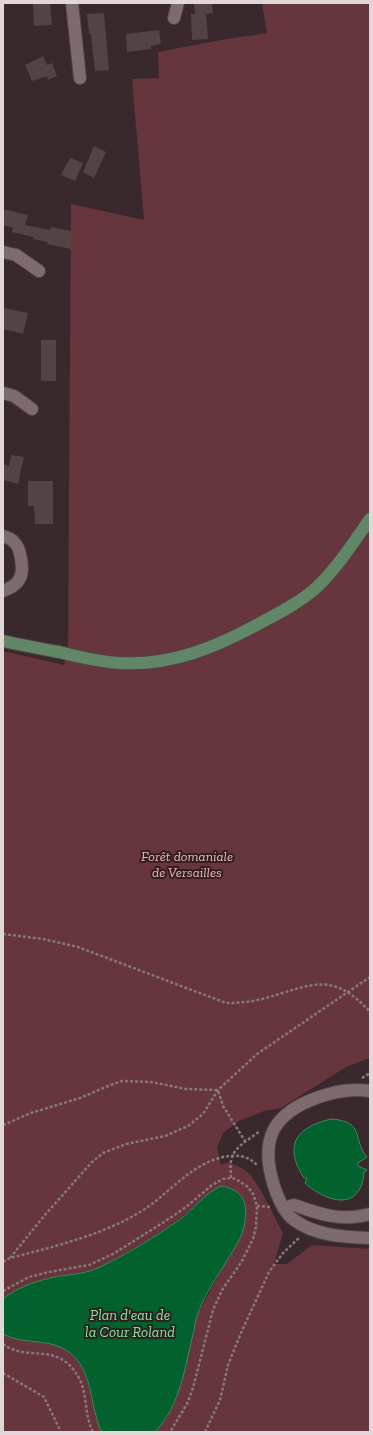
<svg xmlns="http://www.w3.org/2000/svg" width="373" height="1435" font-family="'Zilla Slab',serif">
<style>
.green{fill:#66353e}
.water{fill:#02612c;stroke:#458460}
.building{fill:#544345}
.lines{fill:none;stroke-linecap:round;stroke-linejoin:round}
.minor-casing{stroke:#524547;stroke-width:14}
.major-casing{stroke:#524547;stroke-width:14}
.path{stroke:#85777a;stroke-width:2.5;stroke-dasharray:3 2;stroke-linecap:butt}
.minor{stroke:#7e6b6e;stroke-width:12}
.major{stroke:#628767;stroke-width:12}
.labels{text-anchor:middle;stroke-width:4;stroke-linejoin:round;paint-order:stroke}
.park-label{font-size:14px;font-style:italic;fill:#f9afba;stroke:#2f2022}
.water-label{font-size:15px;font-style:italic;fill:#80e99b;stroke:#2f2022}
</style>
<rect width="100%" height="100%" fill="#39292c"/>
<g class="green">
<path d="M 262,3 L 370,3 L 370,1058 L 346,1067 L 281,1108 L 264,1111 L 239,1121 L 224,1132 L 217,1147 L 221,1165 L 229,1162 C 234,1165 241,1167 246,1171 C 258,1180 275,1219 283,1233 L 274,1264 L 287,1264 L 312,1245 L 370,1249 L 370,1432 L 155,1432 L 167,1418 L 180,1387 L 197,1316 L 220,1272 L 241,1235 L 245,1222 L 246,1210 L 190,1210 C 170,1227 148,1240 126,1253 C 113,1260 101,1268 87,1272 C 75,1276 62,1275 51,1278 C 33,1281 18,1290 3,1299 L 3,651 L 64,665 L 68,645 L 71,204 L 144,220 L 132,79 L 159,78 L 158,52 L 221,40 L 267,33 Z"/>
<path d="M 3,1334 C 21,1344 41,1339 59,1347 C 86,1358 89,1387 95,1412 C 97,1418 98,1426 102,1432 L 3,1432 Z"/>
</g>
<g class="water">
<path d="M 332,1119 C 366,1122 352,1140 367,1157 L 358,1163 L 358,1166 L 367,1170 L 364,1172 C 361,1213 326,1202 305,1183 L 307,1178 L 304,1178 C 299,1170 294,1161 294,1151 C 293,1131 316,1122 332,1119 Z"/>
<path d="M 221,1186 C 241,1189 248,1201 245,1221 C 244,1237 231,1253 223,1267 C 213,1282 203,1299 197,1316 C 195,1321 195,1328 193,1334 C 185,1367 180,1406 155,1432 L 102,1432 C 98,1426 97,1418 95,1412 C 89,1386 87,1359 60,1347 C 42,1339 21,1344 3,1334 L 3,1299 C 16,1288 34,1282 50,1278 C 67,1274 84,1275 100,1267 C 127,1254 155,1237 179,1220 C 194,1209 204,1194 221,1186 Z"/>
</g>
<g class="building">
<path d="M 33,3 L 50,3 L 52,25 L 34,26 Z"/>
<path d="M 212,3 L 213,13 L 206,14 L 208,39 L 192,40 L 191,14 L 195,14 L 194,4 Z"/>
<path d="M 104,13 L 109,70 L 95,71 L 91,34 L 89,34 L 87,14 Z"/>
<path d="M 159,30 L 161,44 L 151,46 L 151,49 L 127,52 L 126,34 Z"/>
<path d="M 43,56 L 47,65 L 52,63 L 57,76 L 48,80 L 47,76 L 32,81 L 25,65 Z"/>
<path d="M 94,146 L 106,152 L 94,178 L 83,172 Z"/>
<path d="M 70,158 L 83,163 L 75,181 L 61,175 Z"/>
<path d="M 3,209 L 28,215 L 25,225 L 50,230 L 51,227 L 71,231 L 71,249 L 47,244 L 48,242 L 33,239 L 34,237 L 12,232 L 13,228 L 3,225 Z"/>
<path d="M 4,308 L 28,313 L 23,334 L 3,329 L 3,313 Z"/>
<rect x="41" y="340" width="15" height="41"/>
<path d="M 11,455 L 24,457 L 18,484 L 3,480 L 3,464 L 9,466 Z"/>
<path d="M 28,481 L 53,481 L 53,524 L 35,524 L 34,506 L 28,506 Z"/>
</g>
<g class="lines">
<g class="minor-casing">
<g id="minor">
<path d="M 72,3 L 80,78"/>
<path d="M 174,18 L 178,3"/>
<path d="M 3,252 L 16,255 L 39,271"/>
<path d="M 3,393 L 14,396 L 32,409"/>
<path d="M 3,536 C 6,537 12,539 14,542 C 21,548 24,570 20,578 C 17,585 10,588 3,591"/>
<path d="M 370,1091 C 352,1088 336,1091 319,1097 C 273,1113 259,1139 274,1186 C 278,1198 284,1213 294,1220 C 316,1236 344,1237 370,1238"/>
<path d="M 284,1208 L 294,1205 C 319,1214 342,1222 370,1214"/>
</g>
</g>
<g class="major-casing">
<path id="major" d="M 3,641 C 22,645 41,649 59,652 C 79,657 99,662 119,663 C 172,666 217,647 262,622 C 281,612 300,602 316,588 C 337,568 353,543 370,519"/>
</g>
<g class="path">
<path d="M 3,934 L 43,939 L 78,947 L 226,1003 C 238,1003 250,1002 262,999 C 311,986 331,969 370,1012"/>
<path d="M 362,1078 L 370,1073"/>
<path d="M 3,1125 L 31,1113 L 80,1098 L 108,1086 L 122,1081 L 151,1082 L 186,1089 L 218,1090 L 223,1106 L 245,1141"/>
<path d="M 231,1178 C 231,1172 230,1166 231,1161 C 233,1147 250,1139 260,1131"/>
<path d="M 257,1206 L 270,1207"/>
<path d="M 10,1258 L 44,1216 L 92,1162 L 103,1153 L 126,1144 L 165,1136 L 188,1126 L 203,1114 L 218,1090 L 257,1054 L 370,977"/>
<path d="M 3,1262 L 10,1258 C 49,1248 90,1238 126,1220 C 135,1215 144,1210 152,1204 C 165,1194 177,1182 190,1173 C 207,1160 239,1146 257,1165"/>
<path d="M 3,1291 L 29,1277 L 49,1272 L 89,1265 L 113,1254 L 164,1222 L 186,1207 L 212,1185 L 223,1179 L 231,1178 L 236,1179 L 248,1187 L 253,1194 L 257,1206 L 256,1227 L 253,1239 L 242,1261 L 222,1290 L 213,1310 L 193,1388 L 187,1404 L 170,1432"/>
<path d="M 3,1344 C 28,1363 58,1340 79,1378 C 88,1395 84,1415 93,1432"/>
<path d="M 3,1373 L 44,1397 L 61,1432"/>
<path d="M 205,1432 L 220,1400 L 228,1365 L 241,1333 L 269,1272 L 283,1253 L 300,1237"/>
</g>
<use href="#minor" class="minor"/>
<use href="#major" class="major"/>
</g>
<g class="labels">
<g class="park-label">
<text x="187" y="861">Forêt domaniale<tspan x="187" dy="16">de Versailles</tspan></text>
</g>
<g class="water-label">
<text x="130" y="1320">Plan d'eau de<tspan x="130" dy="17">la Cour Roland</tspan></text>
</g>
</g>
<rect width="373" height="1435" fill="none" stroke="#e1d6d8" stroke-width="8"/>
</svg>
